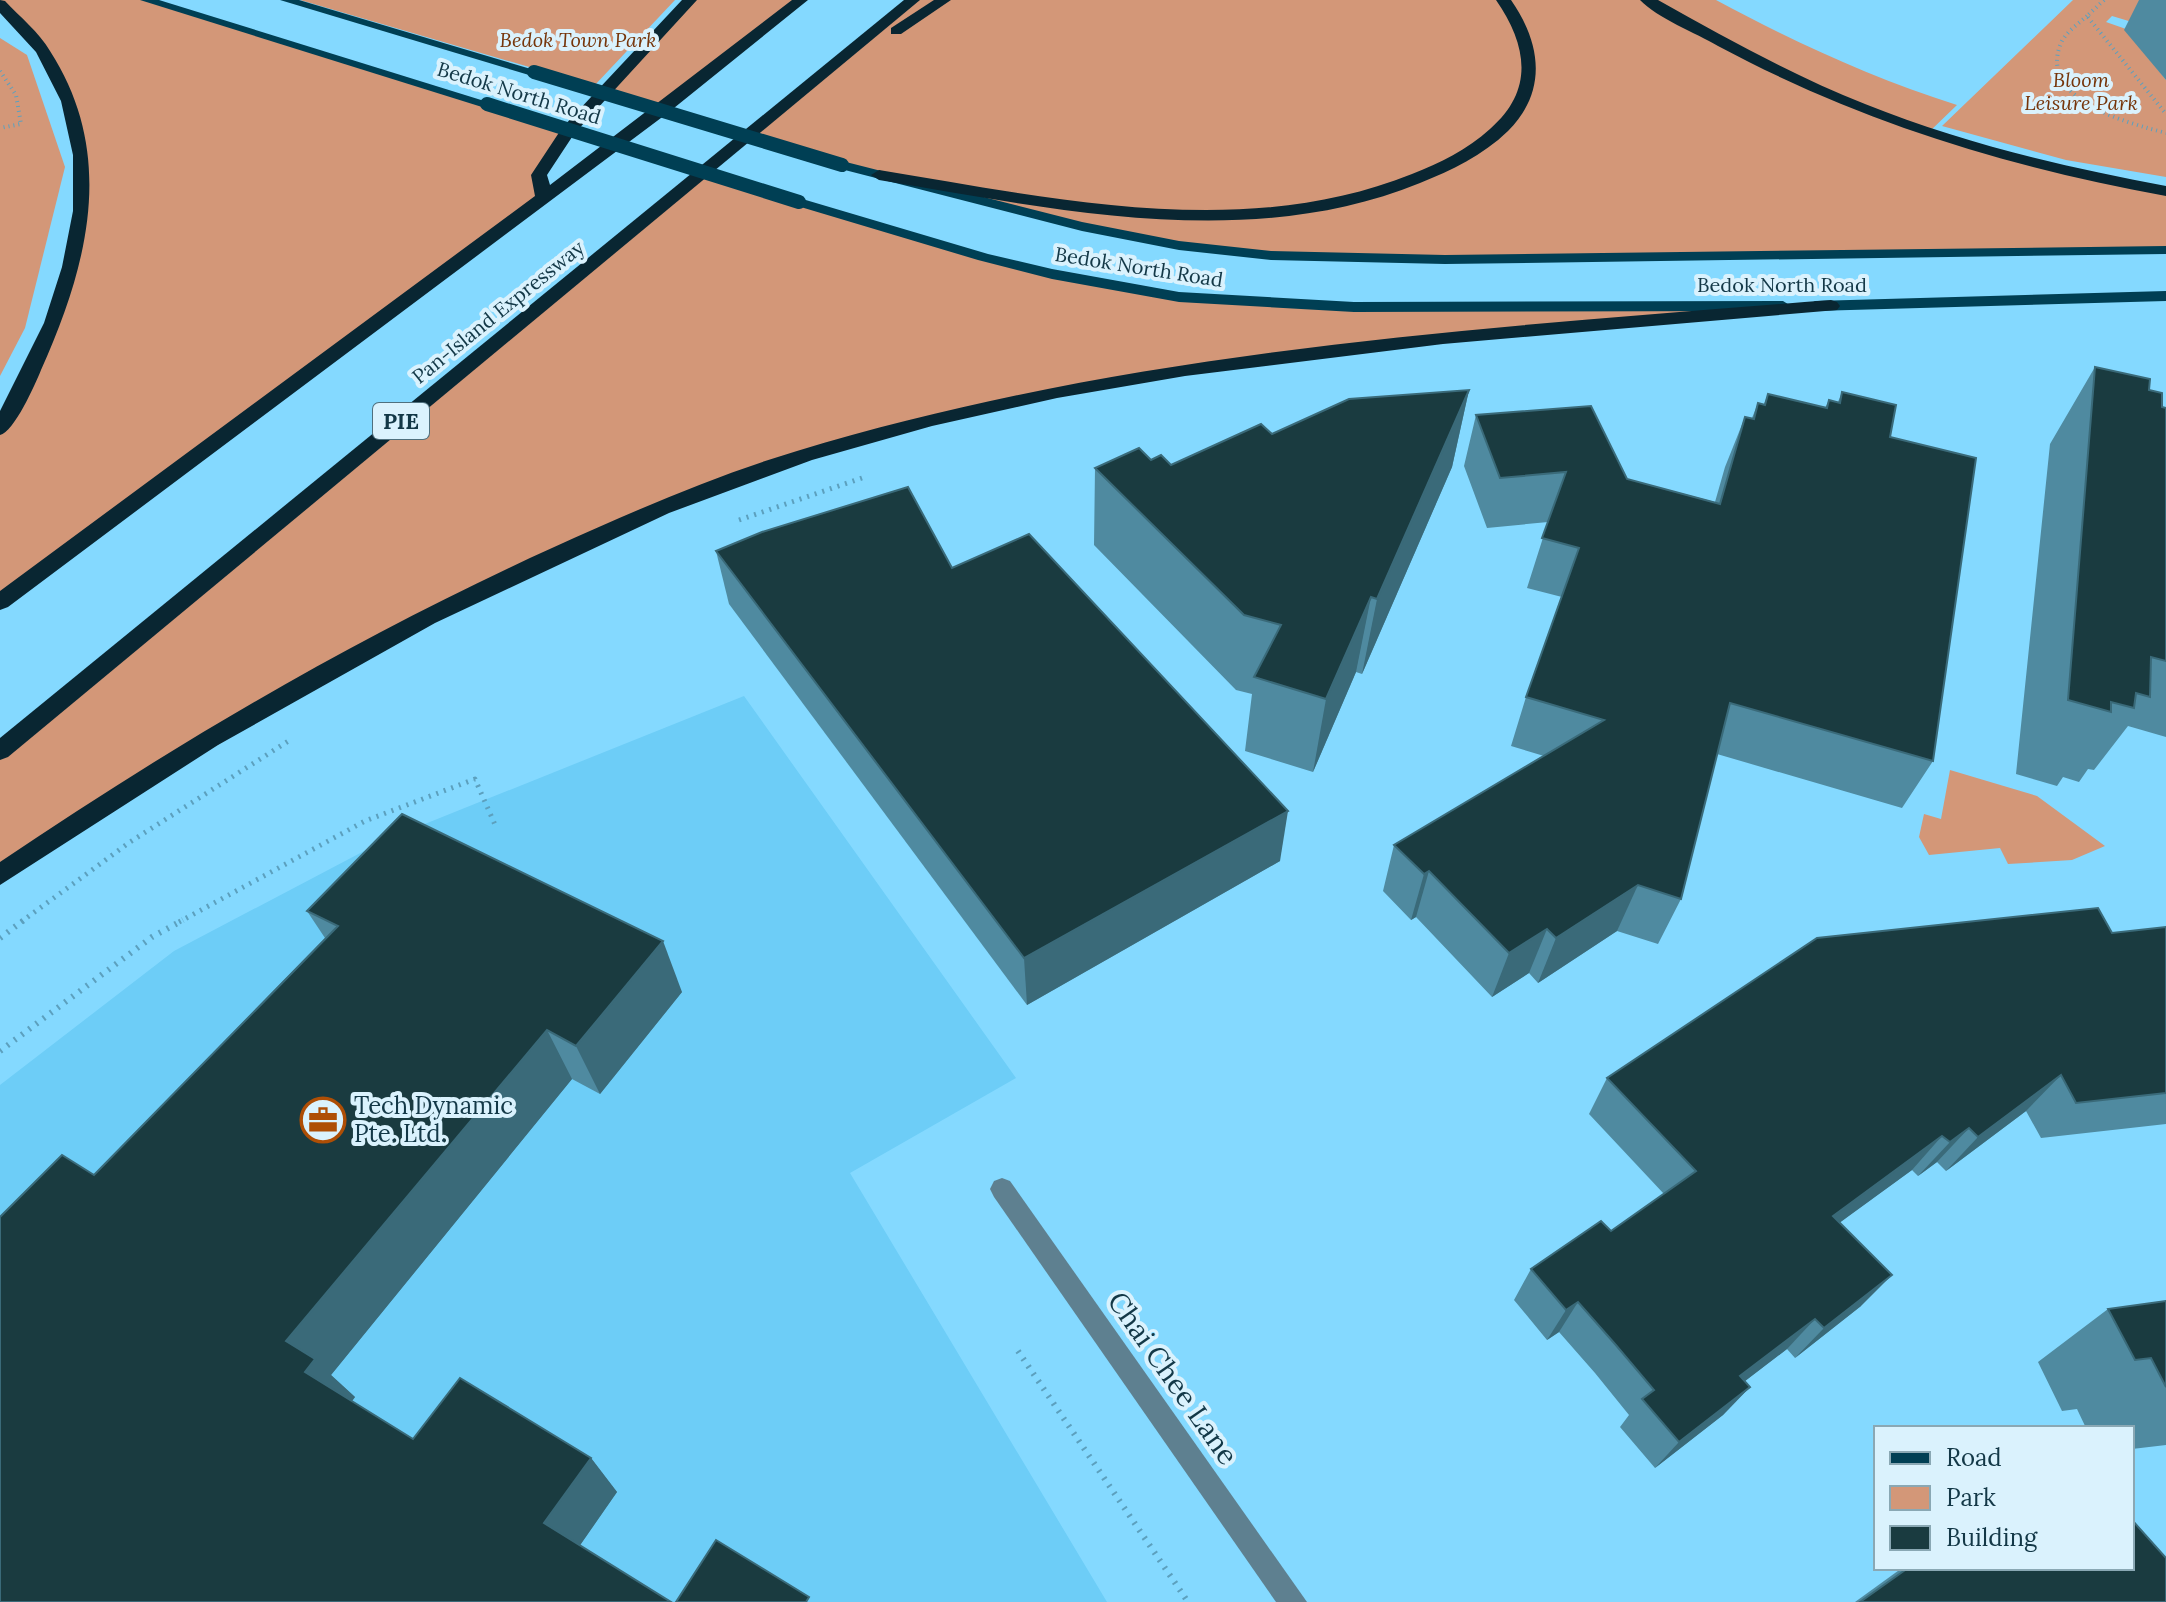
<svg xmlns="http://www.w3.org/2000/svg" width="2166" height="1602" font-family="Lora,serif">
<style>
.built{fill:#6dcdf7}
.green{fill:#d39778}
.lines{fill:none;stroke-linecap:round;stroke-linejoin:round}
.path-far2{stroke:#5ca0be;stroke-width:4;stroke-dasharray:1 4;stroke-linecap:butt}
.path-far1{stroke:#5ca0be;stroke-width:5;stroke-dasharray:2 6;stroke-linecap:butt}
.path{stroke:#5ca0be;stroke-width:6;stroke-dasharray:2 7;stroke-linecap:butt}
.minor{fill:#5e8090;fill-rule:evenodd}
.major{fill:#003f54;fill-rule:evenodd}
.highway{fill:#092632;fill-rule:evenodd}
.major-bridge{stroke:#003f54;stroke-width:14}
.wall{fill:#4f8aa0}
.shaded-wall{fill:#3a6a79}
.building{fill:#1a3b40;stroke:#3a6a79;stroke-width:2}
.labels{text-anchor:middle;stroke-width:8;stroke-linejoin:round;paint-order:stroke}
.far-park-label{font-size:20px;font-style:italic;fill:#76350a;stroke:#daf2fd}
.far-street-label{font-size:20px;fill:#133847;stroke:#daf2fd}
.shield{fill:#daf2fd;stroke:#4f707e;stroke-width:2}
.shield-label{font-size:22px;font-weight:bold;fill:#133847}
.poi-label{font-size:24px;fill:#133847;stroke:#daf2fd;text-anchor:start}
.near-street-label{font-size:28px;fill:#133847;stroke:#daf2fd}
</style>
<rect width="100%" height="100%" fill="#84d9ff"/>
<path class="built" d="M 744,696 L 1016,1078 L 850,1173 L 1107,1602 L 0,1602 L 0,1085 L 174,951 L 385,840 Z"/>
<g class="green">
<path d="M 0,0 L 146,0 L 568,131 L 546,162 L 543,195 L 0,601 L 0,429 L 54,328 L 83,187 L 63,84 Z"/>
<path d="M 300,0 L 675,0 L 594,86 Z"/>
<path d="M 689,0 L 801,0 L 663,109 L 605,91 Z"/>
<path d="M 913,0 L 1716,0 C 1794,42 1872,78 1957,105 L 1928,133 L 2166,191 L 2166,250 L 2022,255 L 1282,256 L 1093,230 L 747,136 Z"/>
<path d="M 2073,0 L 2154,0 L 2132,22 L 2112,16 L 2106,22 L 2126,29 L 2166,80 L 2166,177 L 2066,160 L 1942,126 Z"/>
<path d="M 0,38 L 27,55 L 65,167 L 25,328 L 0,376 Z"/>
<path d="M 703,172 L 983,257 L 1230,302 L 1831,306 L 1354,347 L 1106,384 L 804,455 L 465,597 L 0,875 L 0,751 Z"/>
<path d="M 1950,770 L 2037,796 L 2105,846 L 2072,860 L 2008,864 L 2000,848 L 1929,855 L 1919,837 L 1924,814 L 1941,819 Z"/>
</g>
<g class="lines">
<g class="path-far2">
<path d="M 2104,0 L 2087,16 L 2166,114"/>
<path d="M 2087,16 C 2078,24 2066,32 2061,43 C 2037,100 2128,123 2166,133"/>
<path d="M 0,71 L 16,95 L 21,124 L 0,128"/>
</g>
<g class="path-far1">
<path d="M 739,520 L 862,478"/>
<path d="M 21,922 L 130,842 L 290,740"/>
<path d="M 179,922 L 365,821 L 475,779 L 496,827"/>
</g>
<g class="path">
<path d="M 0,938 L 24,920"/>
<path d="M 0,1051 L 152,937 L 183,920"/>
<path d="M 1018,1351 L 1188,1602"/>
</g>
<path class="minor" d="M 1002,1178 L 1010,1181 L 1307,1602 L 1276,1602 L 994,1197 L 990,1189 L 994,1181 Z"/>
<g class="major">
<path d="M 140,0 L 159,0 L 494,104 L 482,107 Z"/>
<path d="M 280,0 L 299,0 L 541,72 L 529,75 Z"/>
<path d="M 842,161 L 1082,222 L 1179,241 L 1271,251 L 1445,255 L 2166,246 L 2166,254 L 1445,264 L 1271,260 L 1179,250 L 1082,231 L 837,168 L 835,165 Z"/>
<path d="M 799,198 L 988,254 L 1052,269 L 1179,292 L 1354,302 L 1783,301 L 1791,306 L 1783,311 L 1354,312 L 1179,302 L 1052,279 L 978,260 L 794,205 L 792,202 Z"/>
<path d="M 2166,291 L 2166,301 L 1815,311 L 1807,306 L 1815,301 Z"/>
</g>
<g class="highway">
<path d="M 0,0 L 5,1 C 20,17 39,32 50,51 C 117,155 88,265 41,370 C 35,385 14,432 0,435 L 0,411 L 44,323 L 62,267 L 73,211 L 73,155 L 61,101 L 36,52 L 0,13 Z"/>
<path d="M 682,0 L 697,0 L 574,134 L 547,175 L 550,185 L 792,0 L 808,0 L 669,112 L 8,607 L 0,610 L 0,591 L 535,196 L 531,175 L 562,128 Z"/>
<path d="M 904,0 L 920,0 L 8,757 L 0,760 L 0,738 Z"/>
<path d="M 934,0 L 951,0 L 901,34 L 891,34 L 891,28 Z"/>
<path d="M 1496,0 L 1511,0 C 1541,43 1548,91 1508,131 C 1482,156 1452,170 1420,183 C 1248,253 1055,209 879,180 L 871,175 L 879,170 C 1052,198 1243,242 1412,174 C 1440,163 1467,150 1490,129 C 1535,90 1527,45 1496,0 Z"/>
<path d="M 1640,0 L 1658,0 C 1726,38 1794,76 1865,104 C 1962,143 2063,167 2166,186 L 2166,196 C 2008,167 1860,122 1718,46 C 1696,33 1657,18 1640,0 Z"/>
<path d="M 1831,300 L 1837,302 L 1840,306 L 1837,310 L 1443,344 L 1185,376 L 1057,398 L 932,426 L 812,460 L 669,513 L 435,623 L 218,745 L 0,885 L 0,862 C 176,743 358,636 552,548 C 632,512 713,476 797,451 C 1133,349 1483,328 1831,300 Z"/>
</g>
<g class="major-bridge">
<path d="M 534,72 L 842,165"/>
<path d="M 487,104 L 799,202"/>
</g>
</g>
<g class="wall">
<path d="M 2139,0 L 2166,0 L 2166,80 L 2124,30 Z"/>
<path d="M 2095,367 L 2149,390 L 2162,407 L 2166,408 L 2166,737 L 2128,726 L 2094,770 L 2088,769 L 2079,782 L 2063,777 L 2057,786 L 2016,774 L 2050,444 Z"/>
<path d="M 1469,390 L 1452,467 L 1362,674 L 1356,672 L 1313,772 L 1245,751 L 1252,694 L 1236,690 L 1094,545 L 1095,468 L 1151,460 L 1171,465 L 1272,434 Z"/>
<path d="M 1842,392 L 1890,437 L 1933,761 L 1902,808 L 1717,754 L 1681,899 L 1658,944 L 1617,931 L 1538,983 L 1529,973 L 1492,997 L 1416,917 L 1411,920 L 1383,891 L 1394,845 L 1544,756 L 1511,746 L 1526,697 L 1562,597 L 1527,588 L 1548,522 L 1487,528 L 1464,466 L 1476,415 L 1627,479 L 1715,502 L 1725,467 L 1745,417 L 1752,418 L 1758,403 L 1764,404 L 1768,394 L 1825,408 L 1829,400 L 1838,402 Z"/>
<path d="M 716,551 L 952,568 L 1280,861 L 1027,1005 L 729,604 Z"/>
<path d="M 307,911 L 682,992 L 600,1094 L 572,1079 L 331,1375 L 355,1397 L 352,1401 L 413,1439 L 591,1458 L 617,1492 L 580,1545 L 0,1602 L 94,1175 L 325,938 Z"/>
<path d="M 2166,927 L 2166,1124 L 2041,1138 L 2026,1111 L 1946,1171 L 1937,1162 L 1918,1176 L 1912,1170 L 1840,1222 L 1861,1306 L 1795,1358 L 1787,1349 L 1745,1381 L 1750,1387 L 1723,1415 L 1655,1468 L 1620,1427 L 1629,1415 L 1595,1373 L 1559,1332 L 1547,1340 L 1514,1300 L 1531,1269 L 1611,1231 L 1664,1194 L 1589,1114 L 1607,1078 L 2112,933 Z"/>
<path d="M 2166,1301 L 2166,1445 L 2132,1449 L 2132,1428 L 2086,1428 L 2077,1409 L 2062,1411 L 2038,1362 L 2108,1309 Z"/>
<path d="M 1902,1568 L 2132,1568 L 2166,1602 L 1855,1602 Z"/>
</g>
<g class="shaded-wall">
<path d="M 1469,390 L 1452,467 L 1362,674 L 1377,599 Z"/>
<path d="M 1371,597 L 1356,672 L 1313,772 L 1326,699 Z"/>
<path d="M 1288,811 L 1280,861 L 1027,1005 L 1024,958 Z"/>
<path d="M 1429,871 L 1416,917 L 1411,920 L 1424,874 Z"/>
<path d="M 1638,885 L 1617,931 L 1538,983 L 1556,938 Z"/>
<path d="M 1547,929 L 1529,973 L 1492,997 L 1509,953 Z"/>
<path d="M 663,941 L 682,992 L 600,1094 L 576,1046 Z"/>
<path d="M 547,1030 L 572,1079 L 331,1375 L 355,1397 L 346,1409 L 305,1372 L 286,1341 Z"/>
<path d="M 2061,1075 L 2026,1111 L 1946,1171 L 1978,1137 Z"/>
<path d="M 1969,1128 L 1937,1162 L 1918,1176 L 1950,1142 Z"/>
<path d="M 1942,1136 L 1912,1170 L 1805,1248 L 1833,1216 Z"/>
<path d="M 1892,1275 L 1861,1306 L 1795,1358 L 1824,1328 Z"/>
<path d="M 1578,1302 L 1559,1332 L 1547,1340 L 1566,1310 Z"/>
<path d="M 1815,1319 L 1787,1349 L 1715,1404 L 1740,1376 Z"/>
<path d="M 1750,1387 L 1723,1415 L 1655,1468 L 1679,1442 Z"/>
<path d="M 591,1458 L 617,1492 L 574,1554 L 544,1523 Z"/>
</g>
<g class="building">
<path d="M 2095,367 L 2150,379 L 2149,390 L 2162,393 L 2162,407 L 2166,408 L 2166,661 L 2151,657 L 2150,697 L 2136,693 L 2134,708 L 2111,702 L 2111,712 L 2068,700 Z"/>
<path d="M 1469,390 L 1377,599 L 1371,597 L 1326,699 L 1254,677 L 1281,625 L 1244,615 L 1095,468 L 1139,448 L 1151,460 L 1161,455 L 1171,465 L 1261,424 L 1272,434 L 1349,399 Z"/>
<path d="M 1842,392 L 1896,405 L 1890,437 L 1976,458 L 1933,761 L 1730,703 L 1681,899 L 1638,885 L 1556,938 L 1547,929 L 1509,953 L 1429,871 L 1424,874 L 1394,845 L 1604,720 L 1526,697 L 1579,548 L 1542,538 L 1566,472 L 1500,478 L 1476,415 L 1591,406 L 1627,479 L 1720,504 L 1745,417 L 1754,419 L 1758,403 L 1765,405 L 1768,394 L 1827,408 L 1829,400 L 1840,403 Z"/>
<path d="M 908,487 L 952,568 L 1029,534 L 1288,811 L 1024,958 L 716,551 L 762,532 Z"/>
<path d="M 402,814 L 663,941 L 576,1046 L 547,1030 L 286,1341 L 315,1359 L 305,1372 L 413,1439 L 460,1378 L 591,1458 L 544,1523 L 671,1602 L 0,1602 L 0,1217 L 62,1155 L 94,1175 L 338,926 L 307,911 Z"/>
<path d="M 2098,908 L 2112,933 L 2166,927 L 2166,1093 L 2076,1103 L 2061,1075 L 1978,1137 L 1969,1128 L 1950,1142 L 1942,1136 L 1833,1216 L 1892,1275 L 1824,1328 L 1815,1319 L 1740,1376 L 1750,1387 L 1679,1442 L 1642,1399 L 1654,1390 L 1615,1344 L 1578,1302 L 1566,1310 L 1531,1269 L 1601,1221 L 1611,1231 L 1696,1171 L 1607,1078 L 1817,938 Z"/>
<path d="M 2166,1301 L 2166,1387 L 2151,1358 L 2135,1360 L 2108,1309 Z"/>
<path d="M 2132,1520 L 2166,1558 L 2166,1602 L 1860,1602 L 1908,1568 L 2132,1568 Z"/>
<path d="M 716,1540 L 809,1597 L 806,1602 L 676,1602 Z"/>
</g>
<defs>
<g id="office-ring" transform="scale(2.3)"><circle r="9.5" fill="#daf2fd" stroke="#ae4e05" stroke-width="1.5"/><path d="M-6-3h4V-5.5h4V-3h4V5H-6ZM-1-4.5V-3h2v-1.5ZM-6 0V1H6V0Z" fill="#ae4e05"/></g>
</defs>
<g fill-rule="evenodd">
<use href="#office-ring" x="323" y="1120"/>
</g>
<g class="labels">
<g class="far-park-label">
<text x="578" y="47">Bedok Town Park</text>
<text x="2081" y="87">Bloom<tspan x="2081" dy="23">Leisure Park</tspan></text>
</g>
<g class="far-street-label">
<text transform="translate(519 93) rotate(17)" y="7">Bedok North Road</text>
<text transform="translate(1139 267) rotate(9)" y="7">Bedok North Road</text>
<text x="1782" y="292">Bedok North Road</text>
<text transform="translate(498 312) rotate(-39)" y="7">Pan-Island Expressway</text>
</g>
<rect class="shield" x="373" y="403" width="56" height="36" rx="6"/>
<g class="shield-label">
<text x="401" y="429">PIE</text>
</g>
<g class="poi-label">
<text x="354" y="1114">Tech Dynamic<tspan x="354" dy="28">Pte. Ltd.</tspan></text>
</g>
<g class="near-street-label">
<text transform="translate(1173 1378) rotate(55)" y="10">Chai Chee Lane</text>
</g>
</g>
<rect x="1874" y="1426" width="260" height="144" fill="#daf2fd" stroke="#8aa8b4" stroke-width="2"/>
<rect x="1890" y="1452" width="40" height="12" fill="#003f54" stroke="#8aa8b4" stroke-width="2"/>
<text x="1946" y="1466" font-size="24" fill="#133847">Road</text>
<rect x="1890" y="1486" width="40" height="24" fill="#d39778" stroke="#8aa8b4" stroke-width="2"/>
<text x="1946" y="1506" font-size="24" fill="#133847">Park</text>
<rect x="1890" y="1526" width="40" height="24" fill="#1a3b40" stroke="#8aa8b4" stroke-width="2"/>
<text x="1946" y="1546" font-size="24" fill="#133847">Building</text>
</svg>
